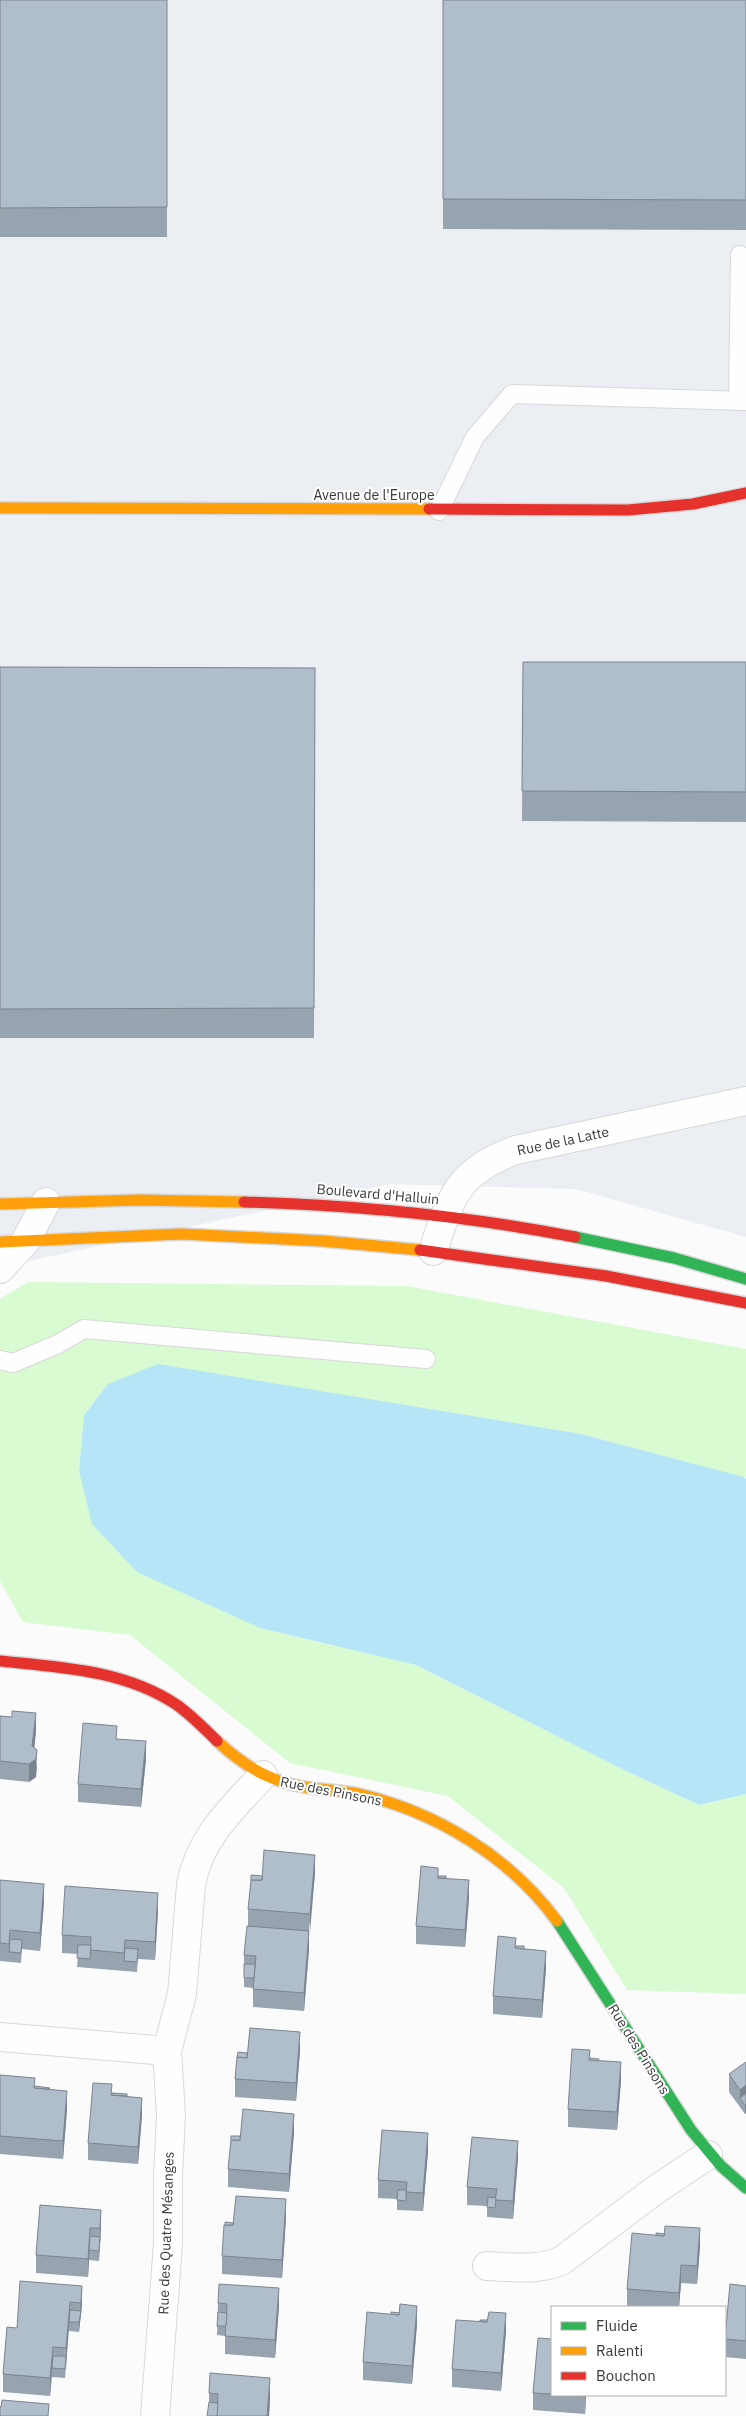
<svg xmlns="http://www.w3.org/2000/svg" width="746" height="2416" font-family="'IBM Plex Sans',sans-serif">
<style>
.built{fill:#ebeef3}
.green{fill:#d8fbd1}
.water{fill:#b7e5f8}
.lines{fill:none;stroke-linecap:round;stroke-linejoin:round}
.lane-casing{stroke:#d8d8d9;stroke-width:20}
.street-casing{stroke:#d8d8d9;stroke-width:30}
.fast-casing{stroke:#d8d8d9;stroke-width:14}
.slow-casing{stroke:#d8d8d9;stroke-width:14}
.jam-casing{stroke:#d8d8d9;stroke-width:14}
.lane{stroke:#fefeff;stroke-width:18}
.street{stroke:#fefeff;stroke-width:28}
.fast{stroke:#30b455;stroke-width:11}
.slow{stroke:#ff9f0a;stroke-width:11}
.jam{stroke:#e5322d;stroke-width:11}
.wall{fill:#97a3af}
.shaded-wall{fill:#7b848e}
.building{fill:#b0bdcb;stroke:#7b848e}
.labels{text-anchor:middle;stroke-width:4;stroke-linejoin:round;paint-order:stroke}
.street-label{font-size:14px;fill:#393a3b;stroke:#fff}
</style>
<rect width="100%" height="100%" fill="#fbfbfc"/>
<path class="built" d="M 0,0 L 746,0 L 746,1237 L 576,1189 L 390,1184 L 0,1267 Z"/>
<path class="green" d="M 28,1282 L 407,1286 L 746,1349 L 746,1478 L 581,1434 L 108,1384 L 84,1414 L 79,1471 L 260,1628 L 416,1665 L 626,1771 L 699,1805 L 746,1794 L 746,1994 L 627,1990 L 564,1888 L 448,1796 L 290,1763 L 130,1635 L 23,1622 L 0,1581 L 0,1299 Z"/>
<path class="water" d="M 158,1364 L 581,1434 L 744,1477 L 746,1479 L 746,1794 L 699,1805 L 626,1771 L 416,1665 L 260,1628 L 137,1572 L 92,1524 L 79,1471 L 84,1415 L 108,1384 Z"/>
<g class="lines">
<g class="lane-casing">
<g id="lane">
<path d="M 738,401 L 740,255"/>
<path d="M 439,511 L 475,437 L 512,394 L 746,401"/>
<path d="M 0,1360 L 13,1363 L 58,1344 L 84,1329 L 426,1359"/>
</g>
</g>
<g class="street-casing">
<g id="street">
<path d="M 433,1251 C 451,1196 457,1172 516,1150 L 746,1101"/>
<path d="M 0,1269 L 25,1242 L 46,1202"/>
<path d="M 0,2037 L 167,2051"/>
<path d="M 487,2266 C 512,2267 537,2271 561,2261 L 654,2191 L 708,2155"/>
<path d="M 155,2416 L 168,2244 L 168,2177 L 171,2115 L 167,2051 L 182,1994 L 191,1885 C 199,1838 232,1809 263,1775"/>
</g>
</g>
<g class="fast-casing">
<g id="fast">
<path d="M 575,1237 L 674,1258 L 746,1279"/>
<path d="M 557,1921 L 691,2130 L 721,2166 L 746,2188"/>
</g>
</g>
<g class="slow-casing">
<g id="slow">
<path d="M 0,508 L 429,509"/>
<path d="M 0,1204 L 139,1200 L 244,1202"/>
<path d="M 0,1242 L 181,1234 L 323,1241 L 420,1250"/>
<path d="M 217,1741 C 245,1767 272,1783 310,1788 C 326,1790 343,1791 359,1794 C 436,1812 509,1856 557,1921"/>
</g>
</g>
<g class="jam-casing">
<g id="jam">
<path d="M 429,509 L 628,510 L 693,504 L 746,493"/>
<path d="M 244,1202 C 355,1205 466,1216 575,1237"/>
<path d="M 420,1250 L 606,1276 L 746,1303"/>
<path d="M 0,1661 C 60,1667 125,1670 177,1705 C 191,1715 204,1728 217,1741"/>
</g>
</g>
<use href="#lane" class="lane"/>
<use href="#street" class="street"/>
<use href="#fast" class="fast"/>
<use href="#slow" class="slow"/>
<use href="#jam" class="jam"/>
</g>
<g class="wall">
<rect x="0" y="0" width="167" height="237"/>
<path d="M 443,0 L 746,0 L 746,230 L 443,229 Z"/>
<path d="M 523,662 L 746,662 L 746,822 L 522,821 Z"/>
<path d="M 0,667 L 315,668 L 314,1038 L 0,1038 Z"/>
<path d="M 0,1716 L 36,1731 L 34,1747 L 37,1768 L 36,1777 L 29,1782 L 0,1779 Z"/>
<path d="M 117,1739 L 146,1759 L 141,1807 L 78,1802 L 78,1784 Z"/>
<path d="M 315,1873 L 309,1931 L 309,1949 L 304,2011 L 253,2007 L 253,1988 L 244,1987 L 244,1955 L 248,1927 L 248,1909 L 262,1876 Z"/>
<path d="M 438,1876 L 446,1878 L 469,1898 L 465,1947 L 416,1944 L 416,1926 Z"/>
<path d="M 0,1880 L 44,1902 L 40,1951 L 22,1949 L 21,1963 L 0,1961 Z"/>
<path d="M 158,1911 L 155,1960 L 138,1959 L 137,1972 L 77,1967 L 78,1954 L 62,1953 L 62,1935 Z"/>
<path d="M 516,1946 L 524,1949 L 546,1968 L 542,2018 L 493,2014 L 493,1996 Z"/>
<path d="M 300,2050 L 296,2101 L 235,2097 L 235,2079 L 247,2053 Z"/>
<path d="M 590,2058 L 599,2061 L 621,2080 L 617,2130 L 568,2127 L 568,2109 Z"/>
<path d="M 746,2062 L 746,2113 L 745,2114 L 729,2092 L 729,2074 Z"/>
<path d="M 0,2075 L 35,2086 L 50,2089 L 67,2109 L 63,2159 L 0,2154 Z"/>
<path d="M 112,2093 L 127,2096 L 142,2115 L 138,2164 L 88,2160 L 88,2143 Z"/>
<path d="M 294,2132 L 289,2192 L 228,2187 L 228,2169 Z"/>
<path d="M 428,2151 L 423,2211 L 397,2210 L 397,2199 L 378,2198 L 378,2180 Z"/>
<path d="M 518,2158 L 513,2219 L 487,2217 L 487,2206 L 467,2205 L 467,2187 Z"/>
<path d="M 40,2205 L 101,2228 L 99,2261 L 89,2260 L 89,2257 L 88,2277 L 36,2273 L 36,2255 Z"/>
<path d="M 286,2217 L 282,2278 L 222,2274 L 222,2256 Z"/>
<path d="M 700,2246 L 697,2284 L 681,2283 L 679,2307 L 638,2307 L 627,2306 L 627,2289 Z"/>
<path d="M 82,2286 L 82,2304 L 79,2332 L 69,2331 L 69,2330 L 65,2378 L 52,2377 L 50,2396 L 3,2392 L 3,2374 L 17,2328 Z"/>
<path d="M 746,2286 L 746,2359 L 725,2357 L 725,2339 Z"/>
<path d="M 218,2303 L 279,2306 L 275,2358 L 225,2354 L 225,2336 L 217,2335 Z"/>
<path d="M 417,2324 L 412,2384 L 363,2380 L 363,2362 Z"/>
<path d="M 506,2331 L 501,2391 L 452,2387 L 452,2369 Z"/>
<path d="M 552,2339 L 552,2395 L 586,2395 L 585,2414 L 533,2410 L 533,2393 Z"/>
<path d="M 209,2393 L 270,2396 L 269,2416 L 209,2402 Z"/>
</g>
<g class="shaded-wall">
<path d="M 36,1713 L 36,1731 L 33,1762 L 37,1750 L 36,1777 L 29,1782 L 29,1764 L 32,1746 Z"/>
<path d="M 146,1741 L 146,1759 L 141,1807 L 141,1789 Z"/>
<path d="M 315,1855 L 315,1873 L 310,1932 L 310,1914 Z"/>
<path d="M 469,1880 L 469,1898 L 465,1947 L 465,1930 Z"/>
<path d="M 44,1884 L 44,1902 L 40,1951 L 40,1933 Z"/>
<path d="M 158,1893 L 158,1911 L 155,1960 L 155,1942 Z"/>
<path d="M 309,1931 L 309,1949 L 304,2011 L 304,1993 Z"/>
<path d="M 546,1951 L 546,1968 L 542,2018 L 542,2000 Z"/>
<path d="M 300,2032 L 300,2050 L 296,2101 L 296,2083 Z"/>
<path d="M 621,2062 L 621,2080 L 617,2130 L 617,2112 Z"/>
<path d="M 746,2085 L 746,2103 L 740,2098 L 740,2090 Z"/>
<path d="M 67,2091 L 67,2109 L 63,2159 L 63,2141 Z"/>
<path d="M 142,2098 L 142,2115 L 138,2164 L 138,2147 Z"/>
<path d="M 746,2104 L 746,2113 L 745,2114 L 745,2105 Z"/>
<path d="M 294,2114 L 294,2132 L 289,2192 L 289,2174 Z"/>
<path d="M 428,2133 L 428,2151 L 423,2211 L 423,2193 Z"/>
<path d="M 518,2141 L 518,2158 L 513,2219 L 513,2201 Z"/>
<path d="M 286,2199 L 286,2217 L 282,2278 L 282,2260 Z"/>
<path d="M 101,2210 L 101,2228 L 99,2261 L 100,2228 Z"/>
<path d="M 90,2228 L 90,2245 L 88,2277 L 88,2259 Z"/>
<path d="M 700,2228 L 700,2246 L 697,2284 L 697,2266 Z"/>
<path d="M 681,2265 L 681,2283 L 679,2307 L 679,2293 Z"/>
<path d="M 82,2286 L 82,2304 L 79,2332 L 79,2322 Z"/>
<path d="M 279,2288 L 279,2306 L 275,2358 L 275,2340 Z"/>
<path d="M 70,2302 L 70,2319 L 69,2322 L 66,2366 L 66,2348 Z"/>
<path d="M 417,2306 L 417,2324 L 412,2384 L 412,2366 Z"/>
<path d="M 506,2313 L 506,2331 L 501,2391 L 501,2373 Z"/>
<path d="M 53,2347 L 53,2365 L 52,2368 L 50,2396 L 50,2378 Z"/>
<path d="M 270,2378 L 270,2396 L 269,2416 L 267,2416 Z"/>
<path d="M 585,2395 L 586,2395 L 585,2414 Z"/>
</g>
<g class="building">
<path d="M 0,0 L 167,0 L 167,207 L 0,208 Z"/>
<path d="M 443,0 L 746,0 L 746,200 L 443,199 Z"/>
<path d="M 523,662 L 746,662 L 746,792 L 522,791 Z"/>
<path d="M 0,667 L 315,668 L 314,1008 L 0,1009 Z"/>
<path d="M 12,1711 L 36,1713 L 32,1746 L 37,1750 L 36,1759 L 29,1764 L 0,1761 L 0,1716 L 12,1717 Z"/>
<path d="M 83,1723 L 117,1726 L 116,1739 L 146,1741 L 141,1789 L 78,1784 Z"/>
<path d="M 264,1850 L 315,1855 L 310,1914 L 248,1909 L 251,1880 L 262,1880 Z"/>
<path d="M 421,1866 L 438,1868 L 438,1878 L 469,1880 L 465,1930 L 416,1926 Z"/>
<path d="M 251,1875 L 262,1876 L 262,1880 L 251,1880 Z"/>
<rect x="438" y="1876" width="8" height="2"/>
<path d="M 0,1880 L 44,1884 L 40,1933 L 10,1930 L 9,1944 L 0,1943 Z"/>
<path d="M 65,1886 L 158,1893 L 155,1942 L 125,1940 L 124,1953 L 90,1950 L 91,1937 L 62,1935 Z"/>
<path d="M 247,1926 L 309,1931 L 304,1993 L 253,1989 L 256,1956 L 244,1955 Z"/>
<path d="M 498,1936 L 516,1938 L 515,1948 L 546,1951 L 542,2000 L 493,1996 Z"/>
<path d="M 10,1939 L 22,1940 L 21,1953 L 9,1952 Z"/>
<path d="M 78,1945 L 91,1945 L 90,1959 L 77,1958 Z"/>
<path d="M 516,1946 L 524,1946 L 524,1949 L 516,1948 Z"/>
<path d="M 125,1948 L 138,1949 L 137,1962 L 124,1961 Z"/>
<path d="M 244,1964 L 255,1964 L 254,1978 L 244,1978 Z"/>
<path d="M 250,2028 L 300,2032 L 296,2083 L 235,2079 L 237,2057 L 247,2058 Z"/>
<path d="M 572,2049 L 590,2050 L 589,2060 L 621,2062 L 617,2112 L 568,2109 Z"/>
<path d="M 238,2052 L 247,2053 L 247,2058 L 237,2057 Z"/>
<path d="M 590,2058 L 599,2059 L 598,2061 L 590,2060 Z"/>
<path d="M 746,2062 L 746,2085 L 740,2090 L 729,2074 Z"/>
<path d="M 0,2075 L 35,2078 L 34,2088 L 67,2091 L 63,2141 L 0,2136 Z"/>
<path d="M 93,2083 L 112,2084 L 111,2095 L 142,2098 L 138,2147 L 88,2143 Z"/>
<path d="M 35,2086 L 50,2088 L 49,2089 L 34,2088 Z"/>
<path d="M 112,2093 L 127,2094 L 127,2096 L 112,2095 Z"/>
<path d="M 746,2093 L 746,2104 L 745,2105 L 740,2098 Z"/>
<path d="M 243,2109 L 294,2114 L 289,2174 L 228,2169 L 231,2140 L 240,2140 Z"/>
<path d="M 382,2130 L 428,2133 L 423,2193 L 406,2192 L 407,2182 L 378,2180 Z"/>
<rect x="231" y="2136" width="9" height="4"/>
<path d="M 472,2137 L 518,2141 L 513,2201 L 495,2200 L 497,2189 L 467,2187 Z"/>
<path d="M 398,2190 L 406,2190 L 406,2201 L 397,2200 Z"/>
<path d="M 236,2196 L 286,2199 L 282,2260 L 222,2256 L 224,2225 L 233,2225 Z"/>
<path d="M 488,2197 L 496,2198 L 495,2208 L 487,2207 Z"/>
<path d="M 40,2205 L 101,2210 L 100,2228 L 90,2228 L 88,2259 L 36,2255 Z"/>
<path d="M 225,2222 L 234,2223 L 233,2225 L 225,2225 Z"/>
<path d="M 665,2226 L 700,2228 L 697,2266 L 681,2265 L 679,2293 L 627,2289 L 632,2233 L 664,2236 Z"/>
<path d="M 656,2233 L 665,2234 L 664,2236 L 656,2235 Z"/>
<path d="M 90,2236 L 100,2237 L 99,2251 L 89,2250 Z"/>
<path d="M 20,2281 L 82,2286 L 81,2303 L 70,2302 L 66,2348 L 53,2347 L 50,2378 L 3,2374 L 7,2327 L 17,2328 Z"/>
<path d="M 219,2284 L 279,2288 L 275,2340 L 225,2336 L 227,2304 L 218,2303 Z"/>
<path d="M 730,2284 L 746,2286 L 746,2341 L 725,2339 Z"/>
<path d="M 400,2304 L 417,2306 L 412,2366 L 363,2362 L 367,2312 L 399,2315 Z"/>
<path d="M 70,2310 L 81,2311 L 79,2322 L 69,2322 Z"/>
<path d="M 218,2312 L 227,2313 L 226,2326 L 217,2326 Z"/>
<path d="M 391,2312 L 400,2313 L 399,2315 L 391,2314 Z"/>
<path d="M 489,2312 L 506,2313 L 501,2373 L 452,2369 L 456,2320 L 487,2322 Z"/>
<path d="M 480,2320 L 488,2320 L 487,2322 L 480,2321 Z"/>
<path d="M 538,2338 L 552,2339 L 552,2394 L 533,2393 Z"/>
<path d="M 53,2356 L 66,2356 L 65,2369 L 52,2368 Z"/>
<path d="M 210,2373 L 270,2378 L 267,2416 L 217,2416 L 218,2394 L 209,2393 Z"/>
<path d="M 563,2395 L 585,2395 L 585,2396 Z"/>
<path d="M 2,2400 L 49,2404 L 48,2416 L 0,2416 L 0,2407 L 1,2407 Z"/>
<path d="M 209,2402 L 218,2403 L 217,2416 L 207,2416 Z"/>
</g>
<g class="labels">
<g class="street-label">
<text x="374" y="500">Avenue de l'Europe</text>
<text transform="translate(563 1141) rotate(-12)" y="5">Rue de la Latte</text>
<text transform="translate(378 1194) rotate(5)" y="5">Boulevard d'Halluin</text>
<text transform="translate(331 1791) rotate(11)" y="5">Rue des Pinsons</text>
<text transform="translate(639 2049) rotate(58)" y="5">Rue des Pinsons</text>
<text transform="translate(166 2233) rotate(-88)" y="5">Rue des Quatre Mésanges</text>
</g>
</g>
<rect x="551" y="2306" width="175" height="90" fill="#ffffff" stroke="#b0b0b1"/>
<rect x="561" y="2322" width="25" height="8" fill="#30b455" stroke="#b0b0b1"/>
<text x="596" y="2331" font-size="15" fill="#393a3b">Fluide</text>
<rect x="561" y="2347" width="25" height="8" fill="#ff9f0a" stroke="#b0b0b1"/>
<text x="596" y="2356" font-size="15" fill="#393a3b">Ralenti</text>
<rect x="561" y="2372" width="25" height="8" fill="#e5322d" stroke="#b0b0b1"/>
<text x="596" y="2381" font-size="15" fill="#393a3b">Bouchon</text>
</svg>
